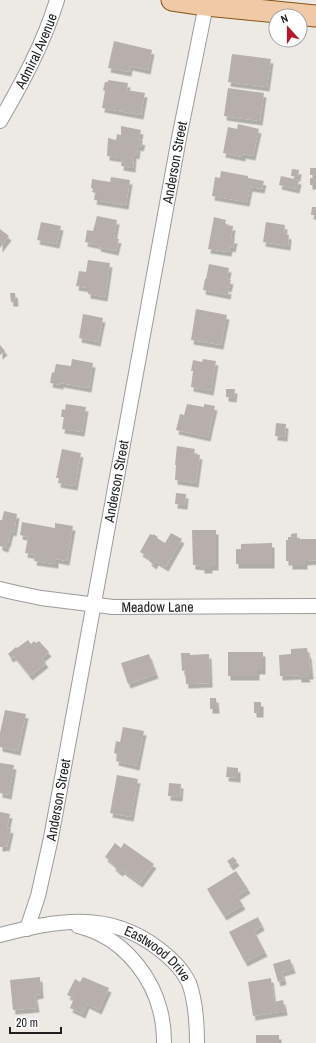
<svg xmlns="http://www.w3.org/2000/svg" width="316" height="1043" font-family="'Archivo Narrow',sans-serif">
<style>
.building{fill:#b6afab;filter:url(#shadow)}
.lines{fill:none;stroke-linecap:round;stroke-linejoin:round}
.street-casing{stroke:#9b9b9b;stroke-width:16}
.primary-casing{stroke:#855313;stroke-width:23}
.street{stroke:#fff;stroke-width:14}
.primary{stroke:#f0c9a7;stroke-width:21}
.labels{text-anchor:middle;stroke-width:3;stroke-linejoin:round;paint-order:stroke}
.street-label{font-size:14px;fill:#1e1e1e;stroke:#fff}
</style>
<defs>
<filter id="shadow"><feDropShadow dx="2.5" dy="4.5" stdDeviation="0" flood-color="#0004"/></filter>
</defs>
<rect width="100%" height="100%" fill="#edeae5"/>
<g class="building">
<path d="M 114,41 L 152,50 L 148,70 L 130,66 L 129,72 L 108,68 Z"/>
<path d="M 232,54 L 271,59 L 267,87 L 228,82 Z"/>
<path d="M 108,80 L 128,83 L 127,90 L 145,93 L 141,115 L 102,108 L 105,91 L 103,90 L 105,82 L 108,82 Z"/>
<path d="M 228,88 L 264,93 L 260,121 L 224,116 Z"/>
<path d="M 238,124 L 259,129 L 253,156 L 243,154 L 243,157 L 223,153 L 228,127 L 237,129 Z"/>
<path d="M 121,126 L 141,130 L 139,140 L 143,141 L 141,147 L 138,146 L 137,155 L 134,154 L 133,168 L 121,166 L 122,158 L 107,156 L 108,138 L 116,140 L 117,134 L 121,135 Z"/>
<rect x="310" y="168" width="6" height="7"/>
<path d="M 292,169 L 299,170 L 298,177 L 291,176 Z"/>
<path d="M 221,171 L 248,176 L 248,178 L 264,181 L 262,189 L 250,187 L 247,202 L 212,196 L 215,177 L 220,178 Z"/>
<path d="M 281,176 L 299,180 L 297,189 L 279,185 Z"/>
<path d="M 111,177 L 130,180 L 126,205 L 94,200 L 95,195 L 98,195 L 98,193 L 92,192 L 93,189 L 91,188 L 92,179 L 110,182 Z"/>
<rect x="310" y="178" width="6" height="7"/>
<path d="M 312,207 L 316,207 L 316,215 L 311,215 Z"/>
<path d="M 97,216 L 117,220 L 114,238 L 119,239 L 116,251 L 98,247 L 99,245 L 85,242 L 87,230 L 93,231 Z"/>
<path d="M 214,217 L 226,220 L 225,225 L 233,226 L 231,239 L 235,239 L 233,248 L 230,247 L 229,252 L 208,249 Z"/>
<path d="M 41,222 L 61,226 L 57,244 L 37,240 Z"/>
<path d="M 266,222 L 285,225 L 284,234 L 289,235 L 288,246 L 263,242 Z"/>
<path d="M 0,229 L 9,236 L 0,248 Z"/>
<path d="M 88,260 L 110,263 L 105,297 L 88,294 L 88,288 L 76,286 L 79,271 L 86,272 Z"/>
<path d="M 209,264 L 229,268 L 227,279 L 231,280 L 229,288 L 226,287 L 226,289 L 229,290 L 228,295 L 203,290 L 205,279 L 206,279 Z"/>
<path d="M 10,293 L 15,293 L 16,302 L 11,302 Z"/>
<path d="M 196,309 L 227,315 L 221,345 L 191,340 Z"/>
<path d="M 83,314 L 103,318 L 98,342 L 79,338 Z"/>
<path d="M 0,345 L 5,351 L 0,355 Z"/>
<path d="M 72,359 L 93,363 L 89,388 L 61,383 L 61,385 L 50,383 L 52,372 L 54,373 L 56,364 L 71,366 Z"/>
<path d="M 203,359 L 216,361 L 211,391 L 191,387 L 193,371 L 191,371 L 193,360 L 202,362 Z"/>
<path d="M 226,389 L 235,389 L 234,398 L 226,397 Z"/>
<path d="M 66,404 L 86,407 L 82,432 L 62,429 L 64,417 L 61,417 L 62,409 L 65,410 Z"/>
<path d="M 187,404 L 204,407 L 204,404 L 215,406 L 208,437 L 176,430 L 180,414 L 184,415 Z"/>
<path d="M 276,423 L 286,424 L 285,437 L 275,436 Z"/>
<path d="M 177,446 L 195,449 L 194,454 L 200,455 L 196,483 L 175,480 L 176,465 L 175,465 Z"/>
<path d="M 62,449 L 81,453 L 75,486 L 58,483 L 59,478 L 56,478 Z"/>
<path d="M 176,493 L 186,494 L 185,505 L 175,504 Z"/>
<path d="M 4,511 L 17,514 L 14,532 L 11,531 L 8,543 L 7,543 L 6,548 L 0,546 L 0,520 L 2,520 Z"/>
<path d="M 22,522 L 55,528 L 55,523 L 73,526 L 67,561 L 56,559 L 56,564 L 34,561 L 35,555 L 25,553 L 28,537 L 20,535 Z"/>
<path d="M 192,530 L 216,530 L 216,566 L 210,566 L 210,569 L 202,569 L 202,566 L 193,565 Z"/>
<path d="M 171,533 L 182,539 L 166,567 L 156,561 L 154,565 L 149,561 L 150,558 L 140,552 L 150,534 L 153,535 L 153,534 L 158,537 L 157,538 L 165,543 Z"/>
<path d="M 297,533 L 297,539 L 316,539 L 316,560 L 305,561 L 305,565 L 290,565 L 290,561 L 286,561 L 286,540 L 288,540 L 288,537 L 291,537 L 291,534 Z"/>
<path d="M 272,543 L 272,564 L 236,564 L 236,549 L 241,549 L 241,544 Z"/>
<path d="M 28,640 L 31,644 L 34,641 L 36,643 L 39,641 L 49,652 L 42,658 L 46,663 L 30,676 L 14,656 L 11,658 L 8,654 L 16,647 L 17,648 Z"/>
<path d="M 307,648 L 308,654 L 309,654 L 311,675 L 307,675 L 308,678 L 299,678 L 299,675 L 280,676 L 279,655 L 291,654 L 291,649 Z"/>
<path d="M 228,652 L 263,652 L 263,670 L 257,670 L 257,676 L 228,676 Z"/>
<path d="M 181,653 L 190,653 L 190,655 L 209,654 L 210,683 L 186,684 L 185,670 L 182,671 Z"/>
<path d="M 149,654 L 156,674 L 128,684 L 121,663 Z"/>
<path d="M 210,698 L 216,698 L 217,709 L 210,709 Z"/>
<rect x="254" y="702" width="7" height="11"/>
<path d="M 5,710 L 26,714 L 18,751 L 0,747 L 0,733 Z"/>
<path d="M 123,727 L 144,731 L 137,766 L 116,761 L 117,754 L 114,753 L 116,741 L 120,742 Z"/>
<path d="M 0,763 L 14,765 L 9,795 L 0,793 Z"/>
<path d="M 227,767 L 238,768 L 238,778 L 226,777 Z"/>
<path d="M 117,775 L 138,779 L 131,817 L 110,813 Z"/>
<path d="M 169,783 L 181,784 L 180,797 L 168,796 Z"/>
<path d="M 0,812 L 10,814 L 7,828 L 11,829 L 7,847 L 4,846 L 4,847 L 0,847 Z"/>
<path d="M 115,843 L 121,848 L 124,843 L 154,864 L 140,883 L 122,870 L 120,872 L 113,866 L 114,864 L 105,857 Z"/>
<path d="M 233,857 L 237,861 L 231,866 L 227,861 Z"/>
<path d="M 236,871 L 248,889 L 237,896 L 243,905 L 224,916 L 207,889 Z"/>
<path d="M 258,917 L 262,926 L 254,931 L 265,952 L 245,962 L 229,932 Z"/>
<path d="M 290,959 L 293,969 L 282,972 L 284,980 L 278,982 L 273,964 Z"/>
<path d="M 40,977 L 41,994 L 35,995 L 37,1008 L 13,1010 L 10,980 Z"/>
<path d="M 83,977 L 109,988 L 99,1010 L 87,1004 L 83,1014 L 70,1008 L 74,998 L 67,995 L 75,979 L 80,982 Z"/>
<path d="M 271,978 L 274,1002 L 283,1000 L 285,1011 L 253,1016 L 248,982 Z"/>
<rect x="256" y="1035" width="23" height="8"/>
</g>
<g class="lines">
<g class="street-casing">
<g id="street">
<path id="s1" d="M 0,121 C 22,83 44,43 57,0"/>
<path id="s2" d="M 0,589 L 17,593 L 41,598 L 113,607 L 316,606"/>
<path d="M 78,926 C 85,928 92,930 98,933 C 128,947 152,978 160,1010 C 163,1021 164,1032 164,1043"/>
<path id="s3" d="M 27,929 L 38,896 L 51,838 L 179,138 L 206,5"/>
<path id="s4" d="M 0,935 C 57,920 109,910 159,949 C 171,958 183,970 189,983 C 196,1002 197,1023 197,1043"/>
</g>
</g>
<g class="primary-casing">
<path id="primary" d="M 172,0 L 206,5 L 316,16"/>
</g>
<use href="#street" class="street"/>
<use href="#primary" class="primary"/>
</g>
<g class="labels">
<g class="street-label">
<text dy="5" stroke="none"><textPath href="#s1" startOffset="79">Admiral Avenue</textPath></text>
<text dy="5" stroke="none"><textPath href="#s3" startOffset="781">Anderson Street</textPath></text>
<text dy="5" stroke="none"><textPath href="#s3" startOffset="457">Anderson Street</textPath></text>
<text dy="5" stroke="none"><textPath href="#s2" startOffset="159">Meadow Lane</textPath></text>
<text dy="5" stroke="none"><textPath href="#s3" startOffset="133">Anderson Street</textPath></text>
<text dy="5" stroke="none"><textPath href="#s4" startOffset="168">Eastwood Drive</textPath></text>
</g>
</g>
<g transform="translate(288 28) rotate(339)"><circle r="19" fill="#ffffff" stroke="#a5a5a5"/>
<path d="M0-3L7 15L0 10L-7 15Z" fill="#b31929"/>
<text y="-6" font-size="11" font-weight="bold" text-anchor="middle" fill="#1e1e1e">N</text>
</g>
<path d="M10 1027v6h51v-6" fill="none" stroke="#1e1e1e" stroke-width="2"/>
<text x="16" y="1027" font-size="12" fill="#1e1e1e" stroke="#ffffff" stroke-width="3" paint-order="stroke">20 m</text>
</svg>
